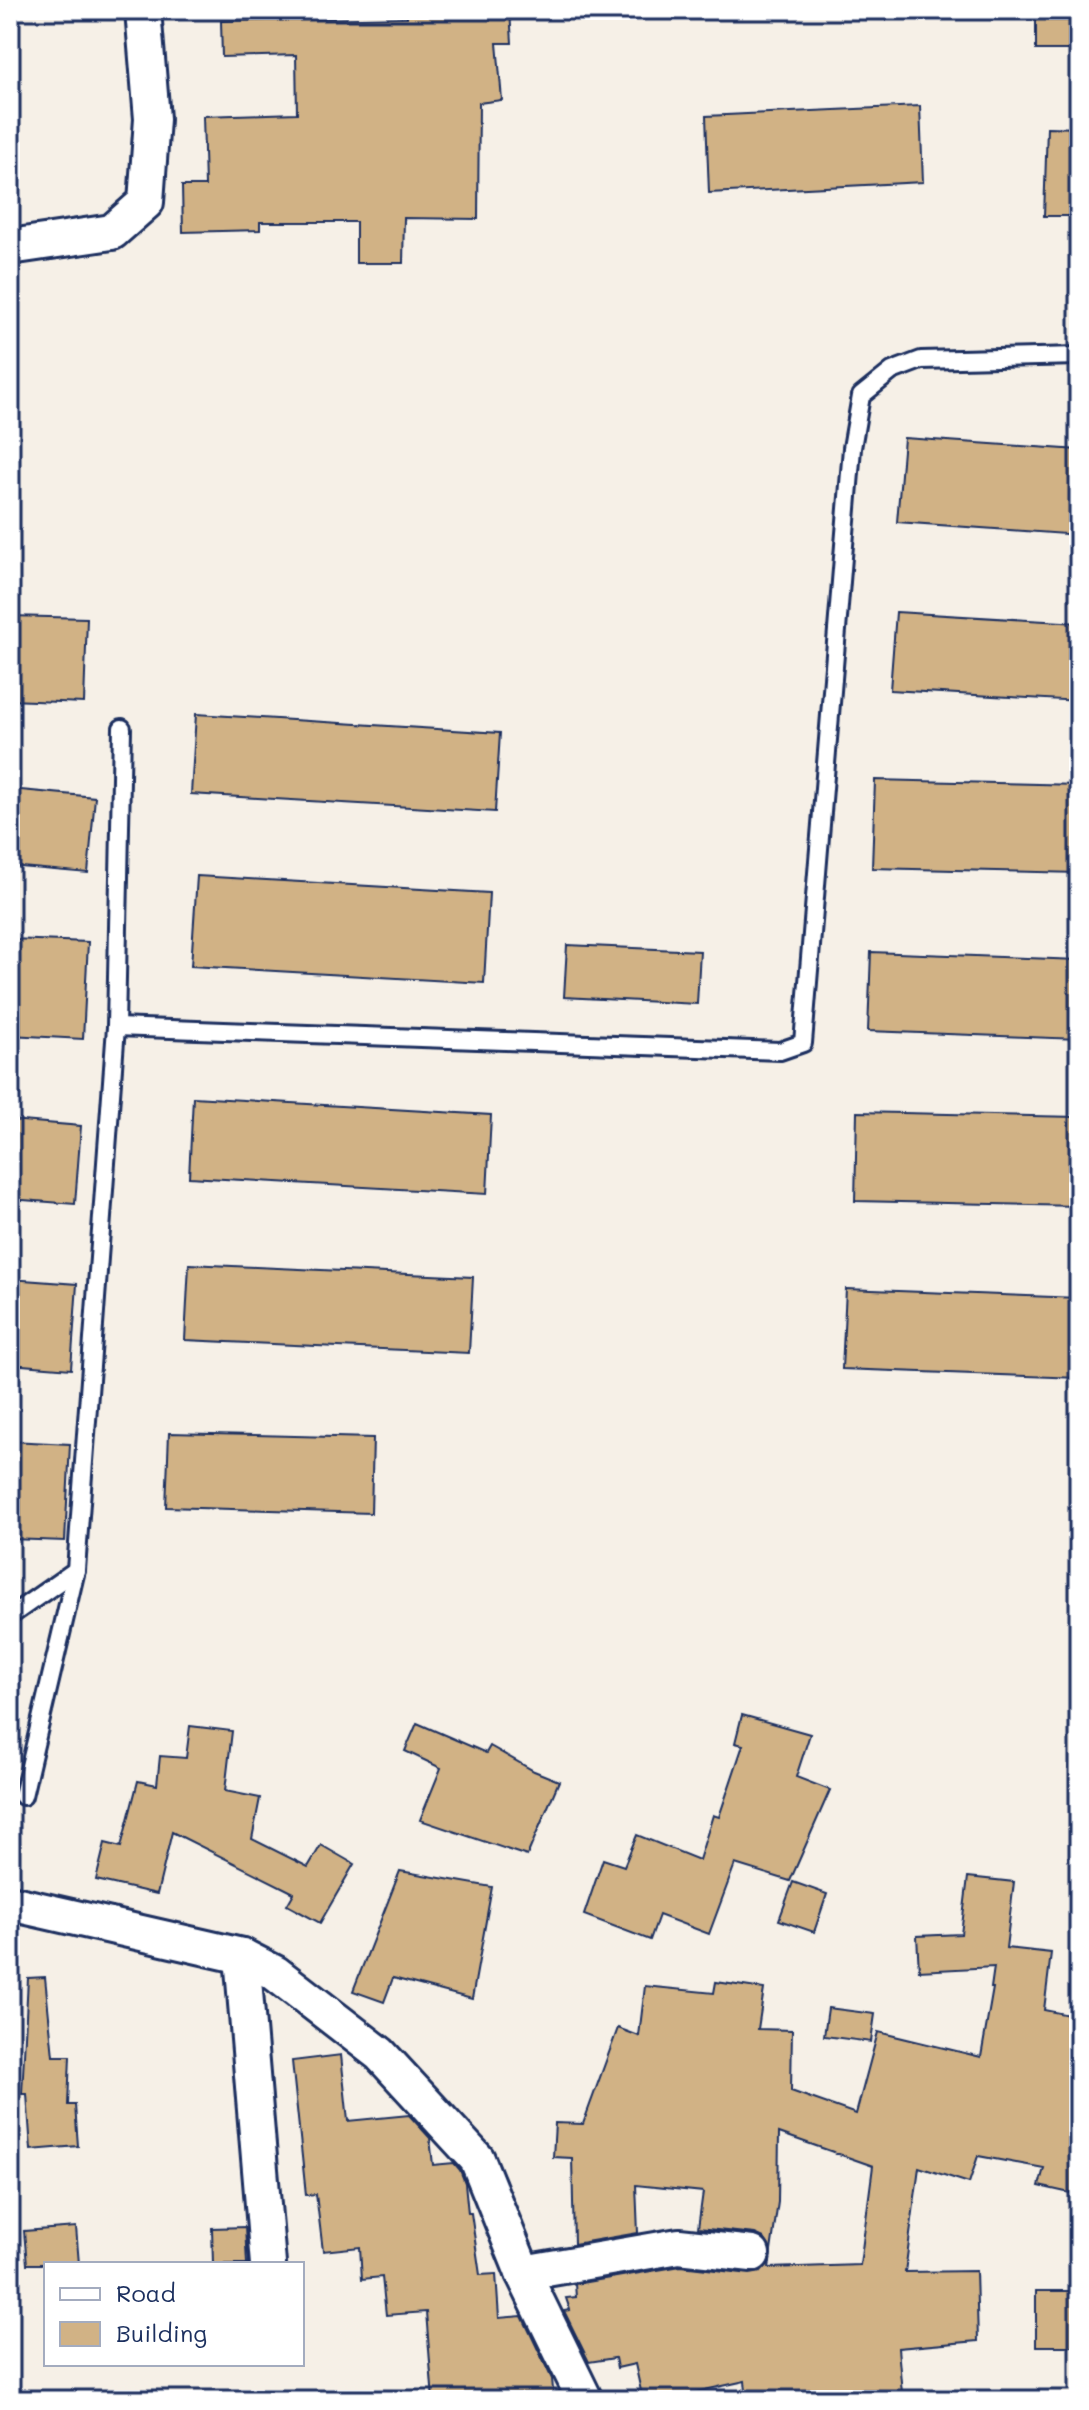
<svg xmlns="http://www.w3.org/2000/svg" width="1089" height="2410" font-family="Mali,sans-serif">
<style>
.building{fill:#d1b285;stroke:#1b2f5e;stroke-width:2}
.lines{fill:none;stroke-linecap:round;stroke-linejoin:round}
.service-casing{stroke:#1b2f5e;stroke-width:22}
.minor-casing{stroke:#1b2f5e;stroke-width:40}
.service{stroke:#fff;stroke-width:16}
.minor{stroke:#fff;stroke-width:34}
</style>
<rect width="100%" height="100%" fill="#f6f0e7"/>
<filter id="ink" filterUnits="userSpaceOnUse"><feTurbulence type="fractalNoise" baseFrequency=".0125" numOctaves="2"/><feDisplacementMap in="SourceGraphic" scale="16" xChannelSelector="R" yChannelSelector="G"/><feConvolveMatrix kernelMatrix="1 2 1 2 8 2 1 2 1" color-interpolation-filters="sRGB"/></filter>
<g filter="url(#ink)">
<g class="building">
<path d="M 407,10 L 510,10 L 512,43 L 497,43 L 502,100 L 479,103 L 478,219 L 404,218 L 403,263 L 356,263 L 356,222 L 260,222 L 260,230 L 183,232 L 182,186 L 205,186 L 203,116 L 297,113 L 296,55 L 222,57 L 221,21 L 407,17 Z"/>
<rect x="1036" y="10" width="43" height="40"/>
<path d="M 920,106 L 923,182 L 709,193 L 706,116 Z"/>
<path d="M 1047,127 L 1079,128 L 1079,216 L 1044,216 Z"/>
<path d="M 904,438 L 1079,450 L 1079,535 L 897,522 Z"/>
<path d="M 896,612 L 1079,623 L 1079,701 L 890,690 Z"/>
<path d="M 10,616 L 87,618 L 84,703 L 10,700 Z"/>
<path d="M 196,714 L 500,733 L 495,812 L 191,794 Z"/>
<path d="M 875,780 L 1079,785 L 1079,873 L 872,868 Z"/>
<path d="M 10,789 L 95,797 L 88,873 L 10,866 Z"/>
<path d="M 197,876 L 489,893 L 484,983 L 191,966 Z"/>
<path d="M 10,939 L 88,942 L 83,1039 L 10,1035 Z"/>
<path d="M 567,945 L 700,951 L 697,1004 L 564,997 Z"/>
<path d="M 871,952 L 1079,960 L 1079,1039 L 868,1031 Z"/>
<path d="M 193,1097 L 491,1115 L 487,1194 L 189,1177 Z"/>
<path d="M 857,1112 L 1079,1117 L 1079,1206 L 855,1201 Z"/>
<path d="M 10,1120 L 81,1126 L 75,1204 L 10,1199 Z"/>
<path d="M 189,1264 L 473,1277 L 469,1353 L 185,1340 Z"/>
<path d="M 10,1279 L 77,1284 L 71,1369 L 10,1364 Z"/>
<path d="M 846,1289 L 1079,1298 L 1079,1378 L 842,1369 Z"/>
<path d="M 169,1433 L 373,1438 L 371,1513 L 166,1507 Z"/>
<path d="M 10,1441 L 70,1444 L 65,1541 L 10,1539 Z"/>
<path d="M 742,1715 L 810,1734 L 796,1777 L 830,1790 L 790,1881 L 735,1864 L 709,1934 L 659,1915 L 650,1940 L 584,1915 L 603,1859 L 624,1866 L 637,1835 L 699,1860 L 713,1815 L 719,1817 L 743,1745 L 735,1743 Z"/>
<path d="M 417,1723 L 486,1753 L 490,1746 L 534,1771 L 559,1781 L 527,1856 L 420,1820 L 441,1768 L 405,1751 Z"/>
<path d="M 190,1726 L 232,1731 L 225,1791 L 260,1798 L 252,1839 L 308,1867 L 321,1845 L 354,1864 L 320,1923 L 287,1905 L 294,1893 L 172,1832 L 157,1894 L 96,1880 L 105,1843 L 121,1847 L 138,1781 L 157,1785 L 160,1756 L 186,1758 Z"/>
<path d="M 400,1871 L 492,1887 L 472,1999 L 393,1978 L 384,2002 L 353,1991 Z"/>
<path d="M 968,1877 L 1014,1882 L 1006,1948 L 1051,1953 L 1044,2010 L 1079,2017 L 1079,2195 L 1039,2186 L 1044,2168 L 978,2156 L 969,2183 L 919,2167 L 905,2272 L 976,2271 L 978,2341 L 898,2348 L 902,2393 L 831,2397 L 831,2392 L 747,2400 L 745,2381 L 660,2400 L 643,2400 L 635,2364 L 617,2368 L 615,2358 L 589,2362 L 564,2311 L 570,2310 L 566,2298 L 576,2297 L 575,2284 L 681,2266 L 750,2274 L 761,2272 L 770,2262 L 769,2268 L 860,2265 L 873,2166 L 779,2133 L 778,2202 L 771,2251 L 764,2238 L 755,2234 L 698,2228 L 703,2192 L 636,2185 L 638,2233 L 574,2244 L 572,2158 L 553,2157 L 555,2123 L 583,2124 L 618,2028 L 639,2036 L 645,1986 L 714,1993 L 716,1982 L 764,1989 L 758,2029 L 792,2030 L 791,2091 L 856,2114 L 878,2032 L 981,2057 L 993,1988 L 991,1988 L 994,1967 L 919,1971 L 917,1936 L 961,1934 Z"/>
<path d="M 793,1882 L 827,1894 L 814,1932 L 779,1920 Z"/>
<path d="M 45,1977 L 53,2056 L 70,2056 L 68,2105 L 75,2105 L 78,2146 L 31,2150 L 27,2094 L 22,2094 L 28,1978 Z"/>
<path d="M 828,2008 L 875,2014 L 871,2042 L 824,2036 Z"/>
<path d="M 341,2055 L 348,2121 L 409,2115 L 430,2138 L 433,2165 L 454,2163 L 460,2170 L 465,2183 L 468,2213 L 471,2213 L 480,2275 L 496,2274 L 499,2318 L 522,2316 L 552,2379 L 554,2400 L 433,2400 L 426,2312 L 386,2315 L 382,2277 L 362,2279 L 360,2247 L 323,2251 L 316,2194 L 306,2195 L 292,2061 Z"/>
<path d="M 76,2227 L 79,2264 L 27,2264 L 24,2231 Z"/>
<path d="M 245,2227 L 247,2264 L 213,2264 L 212,2228 Z"/>
<rect x="1036" y="2291" width="43" height="55"/>
</g>
<g class="lines">
<g class="service-casing">
<g id="service">
<path d="M 116,1027 L 780,1051 L 803,1043 L 852,448 L 861,396 L 892,371 L 921,360 L 1079,356"/>
<path d="M 10,1616 L 76,1570"/>
<path d="M 23,1796 L 76,1570 L 116,1027 L 122,728"/>
</g>
</g>
<g class="minor-casing">
<g id="minor">
<path d="M 10,247 L 112,232 L 146,202 L 152,119 L 143,10"/>
<path d="M 10,1903 L 242,1956 L 275,1973 L 380,2054 L 477,2159 L 523,2273 L 585,2400"/>
<path d="M 242,1956 L 268,2264"/>
<path d="M 523,2273 L 679,2246 L 752,2254"/>
</g>
</g>
<use href="#service" class="service"/>
<use href="#minor" class="minor"/>
</g>
</g>
<rect width="1089" height="2410" fill="none" stroke="#fff" stroke-width="40"/>
<rect x="20" y="20" width="1049" height="2370" fill="none" stroke="#1b2f5e" stroke-width="3" filter="url(#ink)"/>
<rect x="44" y="2262" width="260" height="104" fill="#ffffff" stroke="#a4acbf" stroke-width="2"/>
<rect x="60" y="2288" width="40" height="12" fill="#ffffff" stroke="#a4acbf" stroke-width="2"/>
<text x="116" y="2302" font-size="24" fill="#1b2f5e">Road</text>
<rect x="60" y="2322" width="40" height="24" fill="#d1b285" stroke="#a4acbf" stroke-width="2"/>
<text x="116" y="2342" font-size="24" fill="#1b2f5e">Building</text>
</svg>
